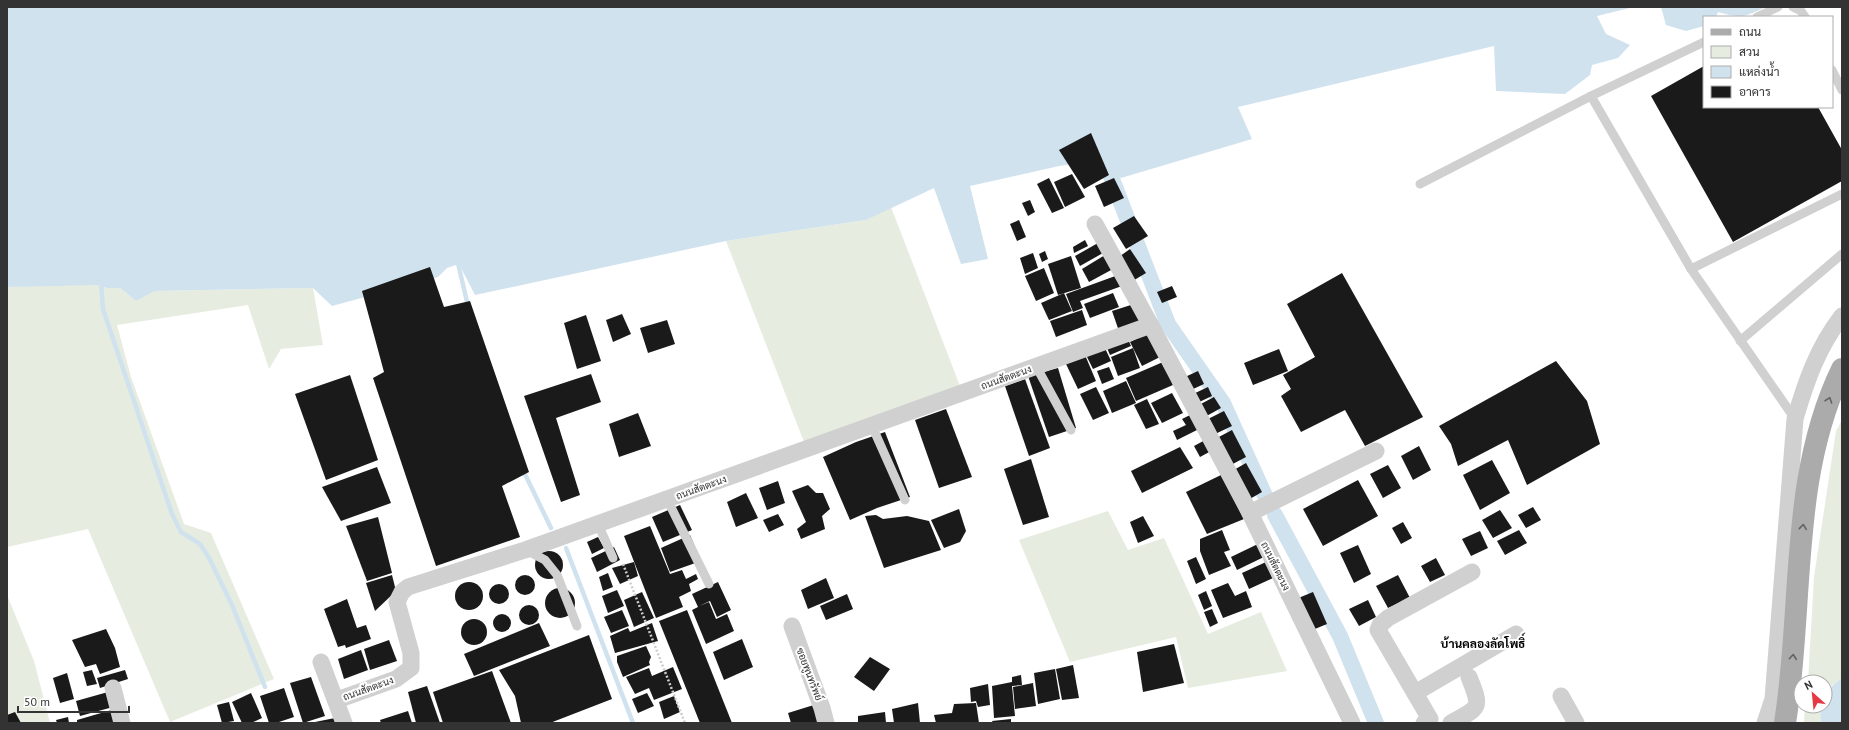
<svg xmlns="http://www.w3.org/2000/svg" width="1849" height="730" font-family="'PT Sans',Sarabun,sans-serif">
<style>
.green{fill:#e6ecdf}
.water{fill:#cfe2ee}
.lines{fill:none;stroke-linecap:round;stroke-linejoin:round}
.stream{stroke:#cfe2ee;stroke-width:4.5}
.canal{stroke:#cfe2ee;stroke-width:16}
.building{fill:#1a1a1a}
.path{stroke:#cdcdcd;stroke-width:2.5;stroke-dasharray:2 2;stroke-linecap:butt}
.service{stroke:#d0d0d0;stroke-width:9}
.minor{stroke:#d0d0d0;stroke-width:17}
.primary{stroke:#ababab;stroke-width:22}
.oneway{stroke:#636363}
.labels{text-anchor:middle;stroke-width:4;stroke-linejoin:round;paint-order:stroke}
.street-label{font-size:10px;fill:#333;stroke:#fff}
.quarter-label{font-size:12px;font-weight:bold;fill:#000;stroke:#fff}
</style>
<rect width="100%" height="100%" fill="#fff"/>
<g class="green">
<path d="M 891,207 L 960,386 L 804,442 L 726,241 L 866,220 Z"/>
<path d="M 71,284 L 97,285 L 107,288 L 120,288 L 136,301 L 155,291 L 313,288 L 323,345 L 281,349 L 269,369 L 248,305 L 117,325 L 131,377 L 184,524 L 211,533 L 274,679 L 170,722 L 88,529 L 7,547 L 7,287 Z"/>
<path d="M 1842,420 L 1842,678 L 1829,688 L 1825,698 L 1825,682 L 1808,682 L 1814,577 L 1836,431 Z"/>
<path d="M 1108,511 L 1128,550 L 1164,538 L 1208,634 L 1261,612 L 1287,671 L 1188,688 L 1176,637 L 1070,662 L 1019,540 Z"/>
<path d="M 7,595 L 34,661 L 50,723 L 7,723 Z"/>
<path d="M 1805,706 L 1822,706 L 1820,710 L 1821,723 L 1804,723 Z"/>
</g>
<g class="water">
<path d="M 7,7 L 1634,7 L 1597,16 L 1606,34 L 1630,45 L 1618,58 L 1592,65 L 1590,75 L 1565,94 L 1496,91 L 1494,46 L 1238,107 L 1252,139 L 1121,178 L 1102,160 L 1059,166 L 970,186 L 988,259 L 961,264 L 934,188 L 866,220 L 726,241 L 475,295 L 459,264 L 447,268 L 438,277 L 332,306 L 313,288 L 155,291 L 136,301 L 120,288 L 107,288 L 97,285 L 7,287 Z"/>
<path d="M 1661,7 L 1766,7 C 1744,17 1742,19 1718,12 L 1716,17 L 1704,17 L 1704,26 L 1686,31 L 1666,25 Z"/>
<path d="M 1842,678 L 1842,723 L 1821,723 L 1820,710 L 1822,706 L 1825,706 C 1825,691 1831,686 1842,678 Z"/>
</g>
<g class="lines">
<g class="stream">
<path d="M 457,259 L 468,306"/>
<path d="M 101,281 L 103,309 L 172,514 L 181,532 L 200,544 L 209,558 L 232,605 L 265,687"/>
<path d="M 523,470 L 551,528"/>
<path d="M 566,548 L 633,723"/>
</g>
<g class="canal">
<path d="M 1101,143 L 1105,161 L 1168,324 L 1223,403 L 1267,500"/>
<path d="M 1275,515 L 1340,636 L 1376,723"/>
</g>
</g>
<g class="building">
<path d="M 1704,66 L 1704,107 L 1818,107 L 1842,150 L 1842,181 L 1733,242 L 1651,96 Z"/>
<path d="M 1091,133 L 1109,175 L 1084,189 L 1059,150 Z"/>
<path d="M 1072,174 L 1085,197 L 1065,207 L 1054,182 Z"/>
<path d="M 1049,178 L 1064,208 L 1052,213 L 1037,184 Z"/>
<path d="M 1114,178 L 1124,198 L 1104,207 L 1095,186 Z"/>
<path d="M 1030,200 L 1035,212 L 1028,216 L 1022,203 Z"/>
<path d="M 1134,216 L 1148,236 L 1126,249 L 1113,228 Z"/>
<path d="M 1019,220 L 1026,237 L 1017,241 L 1010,224 Z"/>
<path d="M 1085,240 L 1088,246 L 1074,253 L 1073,247 Z"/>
<path d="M 1098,243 L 1103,253 L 1080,266 L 1075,256 Z"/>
<path d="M 1130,249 L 1146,273 L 1131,282 L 1116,259 Z"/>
<path d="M 1045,251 L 1048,259 L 1042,262 L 1039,254 Z"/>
<path d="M 1033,253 L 1038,268 L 1025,274 L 1020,258 Z"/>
<path d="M 1105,255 L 1113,269 L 1089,282 L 1082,269 Z"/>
<path d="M 1071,256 L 1081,288 L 1058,295 L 1048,264 Z"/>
<path d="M 430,267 L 444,307 L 470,301 L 529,472 L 502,486 L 520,537 L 436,566 L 373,378 L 384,372 L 362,291 Z"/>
<path d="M 1044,268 L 1054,293 L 1036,301 L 1025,276 Z"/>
<path d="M 1342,273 L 1423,417 L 1365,446 L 1345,410 L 1301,432 L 1281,396 L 1291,389 L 1283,375 L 1315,357 L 1287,304 Z"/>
<path d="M 1118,275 L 1122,286 L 1080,301 L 1083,308 L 1073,312 L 1066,294 Z"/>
<path d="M 1172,286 L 1177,297 L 1162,303 L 1157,292 Z"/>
<path d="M 1064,293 L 1072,311 L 1049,320 L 1041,303 Z"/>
<path d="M 1113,293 L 1119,307 L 1090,318 L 1084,304 Z"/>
<path d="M 1134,304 L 1142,327 L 1120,334 L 1112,311 Z"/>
<path d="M 1082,310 L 1087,325 L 1056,337 L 1050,321 Z"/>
<path d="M 622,314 L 631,334 L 613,342 L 606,320 Z"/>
<path d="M 586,315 L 601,361 L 577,369 L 564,323 Z"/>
<path d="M 667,320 L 675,344 L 648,353 L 640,328 Z"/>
<path d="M 1152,331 L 1164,355 L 1142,366 L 1130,342 Z"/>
<path d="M 1128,339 L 1131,346 L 1110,355 L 1107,348 Z"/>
<path d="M 1104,346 L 1111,361 L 1093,369 L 1086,355 Z"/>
<path d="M 1133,348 L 1140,368 L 1118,376 L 1111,357 Z"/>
<path d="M 1279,349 L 1288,371 L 1253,385 L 1244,363 Z"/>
<path d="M 1085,355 L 1096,381 L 1078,389 L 1066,364 Z"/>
<path d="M 1556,361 L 1587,401 L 1600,444 L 1527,485 L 1508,440 L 1458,466 L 1451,444 L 1439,426 Z"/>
<path d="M 1163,362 L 1173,385 L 1136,401 L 1126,378 Z"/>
<path d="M 1109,367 L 1114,379 L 1102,384 L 1097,371 Z"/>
<path d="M 1058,368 L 1076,428 L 1049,437 L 1028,376 Z"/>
<path d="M 1198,371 L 1204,384 L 1191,390 L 1185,377 Z"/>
<path d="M 591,374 L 601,402 L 556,418 L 580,495 L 561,502 L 524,396 Z"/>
<path d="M 350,375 L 378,460 L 326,480 L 295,394 Z"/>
<path d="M 1025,379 L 1050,448 L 1029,456 L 1005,386 Z"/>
<path d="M 1126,381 L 1136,403 L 1112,413 L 1103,391 Z"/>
<path d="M 1096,387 L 1109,413 L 1093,420 L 1080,394 Z"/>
<path d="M 1208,387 L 1212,396 L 1195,404 L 1191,395 Z"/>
<path d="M 1172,393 L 1183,413 L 1162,423 L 1151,403 Z"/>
<path d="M 1214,397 L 1221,408 L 1203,418 L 1197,406 Z"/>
<path d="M 1147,399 L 1159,424 L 1146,429 L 1134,405 Z"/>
<path d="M 946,409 L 972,477 L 939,488 L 915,420 Z"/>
<path d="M 1224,411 L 1232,426 L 1213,435 L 1206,420 Z"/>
<path d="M 638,413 L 651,446 L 619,457 L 609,424 Z"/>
<path d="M 1194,413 L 1201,428 L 1177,440 L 1173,431 L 1186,425 L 1182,419 Z"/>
<path d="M 1232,430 L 1246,457 L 1229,466 L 1215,439 Z"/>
<path d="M 885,432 L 910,497 L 877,508 L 850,520 L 823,457 L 856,442 Z"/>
<path d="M 1207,439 L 1213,450 L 1200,457 L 1194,446 Z"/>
<path d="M 1419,446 L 1431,470 L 1413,480 L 1401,456 Z"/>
<path d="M 1180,447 L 1193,468 L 1142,493 L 1131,471 Z"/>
<path d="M 1031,459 L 1049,517 L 1023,525 L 1004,469 Z"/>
<path d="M 1492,460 L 1510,493 L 1480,510 L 1463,475 Z"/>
<path d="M 1246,463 L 1262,492 L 1248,500 L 1232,471 Z"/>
<path d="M 1388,465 L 1401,488 L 1383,498 L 1370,474 Z"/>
<path d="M 377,467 L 391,503 L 341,521 L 322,487 Z"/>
<path d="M 1221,475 L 1244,519 L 1207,534 L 1186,492 Z"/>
<path d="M 1358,480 L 1378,516 L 1323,546 L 1303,509 Z"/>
<path d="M 778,481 L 785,503 L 767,510 L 759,488 Z"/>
<path d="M 808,485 L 816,493 L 823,493 L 830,509 L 822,516 L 825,529 L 801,539 L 797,529 L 806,522 L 792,491 Z"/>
<path d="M 746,493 L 758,518 L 736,527 L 727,502 Z"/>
<path d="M 680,505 L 692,530 L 663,542 L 652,517 Z"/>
<path d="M 1533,507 L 1541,520 L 1526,528 L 1518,515 Z"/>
<path d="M 959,509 L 966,531 L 960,542 L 944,548 L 931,520 Z"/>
<path d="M 1500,510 L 1512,528 L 1493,538 L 1482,520 Z"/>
<path d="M 778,514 L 784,525 L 769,532 L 763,520 Z"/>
<path d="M 876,515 L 883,519 L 907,516 L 929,521 L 941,550 L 884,568 L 865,516 Z"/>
<path d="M 1143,516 L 1154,536 L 1138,543 L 1130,522 Z"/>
<path d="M 378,517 L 392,573 L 367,581 L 346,526 Z"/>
<path d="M 1403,522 L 1412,538 L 1401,544 L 1392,528 Z"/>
<path d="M 650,526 L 670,574 L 682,570 L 686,579 L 696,574 L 698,579 L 689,584 L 691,591 L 679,597 L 683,607 L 656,618 L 624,536 Z"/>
<path d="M 1222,530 L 1230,550 L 1224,552 L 1231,566 L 1209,575 L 1200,551 L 1200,539 Z"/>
<path d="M 1519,530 L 1527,543 L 1505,555 L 1497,541 Z"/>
<path d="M 1480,531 L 1488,548 L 1471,556 L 1462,539 Z"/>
<path d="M 690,535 L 701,561 L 670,572 L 661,548 Z"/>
<path d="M 598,537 L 604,548 L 592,554 L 587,542 Z"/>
<path d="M 1262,542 L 1268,555 L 1237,570 L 1231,557 Z"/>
<path d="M 1358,545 L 1371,574 L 1354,583 L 1340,553 Z"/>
<path d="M 614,547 L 620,560 L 597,572 L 591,558 Z"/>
<circle cx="549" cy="565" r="14"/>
<path d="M 1196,557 L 1206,579 L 1196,584 L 1187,561 Z"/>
<path d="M 1436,558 L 1445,575 L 1430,582 L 1421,566 Z"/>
<path d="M 634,562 L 638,576 L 620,584 L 612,568 Z"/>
<path d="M 1266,562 L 1273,578 L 1249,589 L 1242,573 Z"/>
<path d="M 608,573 L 613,587 L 603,591 L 599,577 Z"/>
<path d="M 392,575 L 396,591 L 375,611 L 366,583 Z"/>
<path d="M 1398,575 L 1410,598 L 1388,608 L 1376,586 Z"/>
<circle cx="525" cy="585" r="10"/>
<path d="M 826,578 L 834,598 L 808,609 L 801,590 Z"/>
<circle cx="469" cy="596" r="14"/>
<path d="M 718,582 L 731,610 L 717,617 L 710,601 L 699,606 L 709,602 L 716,619 L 727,614 L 734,631 L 706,644 L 692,610 L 698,607 L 692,594 Z"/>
<path d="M 1228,583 L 1235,596 L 1246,591 L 1252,607 L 1223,618 L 1211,590 Z"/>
<circle cx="499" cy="594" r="10"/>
<circle cx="560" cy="603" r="15"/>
<path d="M 617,590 L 624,606 L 608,613 L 602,596 Z"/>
<path d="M 1206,591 L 1212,606 L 1204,610 L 1198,595 Z"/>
<path d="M 642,592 L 654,618 L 634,627 L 624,600 Z"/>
<path d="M 1313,592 L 1327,624 L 1310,631 L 1296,599 Z"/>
<path d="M 847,594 L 853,609 L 826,620 L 820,606 Z"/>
<path d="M 347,599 L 357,628 L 366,625 L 371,639 L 346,648 L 345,645 L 338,647 L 324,609 Z"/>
<path d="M 1368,600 L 1376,617 L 1359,626 L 1349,609 Z"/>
<circle cx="529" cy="615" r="10"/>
<path d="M 1212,609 L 1218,623 L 1210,627 L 1204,612 Z"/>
<path d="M 622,610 L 629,626 L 611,633 L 604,617 Z"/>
<path d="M 687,610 L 732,723 L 700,723 L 659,621 Z"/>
<circle cx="502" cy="623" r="9"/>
<circle cx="474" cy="632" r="13"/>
<path d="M 539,623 L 550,646 L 474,676 L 464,654 Z"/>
<path d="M 652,623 L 658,641 L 615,653 L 610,636 L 628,628 L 630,632 Z"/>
<path d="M 106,629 L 115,648 L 120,667 L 100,674 L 96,664 L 85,667 L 72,640 Z"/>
<path d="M 589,635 L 612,699 L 550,723 L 521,723 L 515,696 L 499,670 Z"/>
<path d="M 742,639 L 753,667 L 724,680 L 713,652 Z"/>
<path d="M 389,640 L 397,661 L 370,670 L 364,649 Z"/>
<path d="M 1174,644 L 1184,683 L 1143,692 L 1137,652 Z"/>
<path d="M 646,646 L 651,657 L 649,662 L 650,665 L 623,677 L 617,662 L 617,656 Z"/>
<path d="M 361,650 L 368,670 L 344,679 L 338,659 Z"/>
<path d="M 870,657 L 890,669 L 874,691 L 854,677 Z"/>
<path d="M 1073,665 L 1079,698 L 1062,700 L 1056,669 Z"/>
<path d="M 673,667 L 682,689 L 654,700 L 649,688 L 635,694 L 626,677 L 649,668 L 652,676 Z"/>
<path d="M 1055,669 L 1060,699 L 1038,704 L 1034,673 Z"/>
<path d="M 92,670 L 97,684 L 87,686 L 83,672 Z"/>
<path d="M 125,670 L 128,679 L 100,688 L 97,678 Z"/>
<path d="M 492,671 L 511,723 L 443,723 L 433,692 Z"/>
<path d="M 67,673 L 74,699 L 60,703 L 53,678 Z"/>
<path d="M 1021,675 L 1022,685 L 1012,686 L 1015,716 L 994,718 L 992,686 L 1012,682 L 1012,677 Z"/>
<path d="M 311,677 L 325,716 L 303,723 L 290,683 Z"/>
<path d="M 1033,683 L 1036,706 L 1015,709 L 1013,687 Z"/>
<path d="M 988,684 L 990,705 L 978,707 L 976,701 L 971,702 L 970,688 Z"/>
<path d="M 427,686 L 440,723 L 416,723 L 408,692 Z"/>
<path d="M 284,688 L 294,717 L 276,723 L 269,723 L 260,696 Z"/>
<path d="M 108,692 L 113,707 L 80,716 L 76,701 Z"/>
<path d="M 251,693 L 262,718 L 251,723 L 242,723 L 232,702 Z"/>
<path d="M 647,693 L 654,706 L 638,713 L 632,699 Z"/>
<path d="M 674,696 L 680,712 L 664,719 L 659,702 Z"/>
<path d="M 229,702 L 234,721 L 222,723 L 217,705 Z"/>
<path d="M 918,703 L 920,723 L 894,723 L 892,709 Z"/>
<path d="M 976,703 L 979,723 L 936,723 L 934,715 L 952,713 L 954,704 Z"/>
<path d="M 817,704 L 822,723 L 791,723 L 788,713 Z"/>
<path d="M 115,709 L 119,723 L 77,723 L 77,720 Z"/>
<path d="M 408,711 L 412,723 L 381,723 L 380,720 Z"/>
<path d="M 15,712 L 21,723 L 8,723 L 7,715 Z"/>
<path d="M 885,712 L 886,723 L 858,723 L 858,716 Z"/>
<path d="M 68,717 L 69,723 L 57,723 L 56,720 Z"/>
<path d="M 340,717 L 341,723 L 316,723 L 315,722 Z"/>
<path d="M 1011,719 L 1011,723 L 993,723 L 992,721 Z"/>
</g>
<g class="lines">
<path class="path" d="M 623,564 L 685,723"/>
<g class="service">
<path d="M 1793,7 L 1801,11 L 1805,17"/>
<path d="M 1757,17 L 1778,7"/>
<path d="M 1832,70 L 1842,90"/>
<path d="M 1591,96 L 1691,269 L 1795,419"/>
<path d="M 1420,184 L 1591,96 L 1704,42"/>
<path d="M 1691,269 L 1842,194"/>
<path d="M 1740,341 L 1842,254"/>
<path d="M 1036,366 L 1071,430"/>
<path d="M 872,426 L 905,500"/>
<path d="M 667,499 L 709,584"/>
<path d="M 598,524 L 613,558"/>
<path d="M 526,550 L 545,560 L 557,575 L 577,626"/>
</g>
<g class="minor">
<path d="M 1095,224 L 1155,333 L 1250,513 L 1352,723"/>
<path d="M 1250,513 L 1376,451"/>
<path d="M 792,626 L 822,708 L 826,723"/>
<path d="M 321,662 L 344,723"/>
<path d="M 113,688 L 122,723"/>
<path d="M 1415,693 L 1516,634"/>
<path d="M 1561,696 L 1576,723"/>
<path d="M 337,700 L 396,679 L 411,668 L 411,653 L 397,602 L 402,592 L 408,587 L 525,550 L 1151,325"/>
<path d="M 1424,723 L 1430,719 L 1378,630 L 1380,625 L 1388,618 L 1472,572"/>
<path d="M 1451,723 C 1480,707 1482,709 1469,677"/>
<path d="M 1765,723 L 1773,699 L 1795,419 C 1806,381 1818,347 1842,316"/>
</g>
<path class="primary" d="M 1785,723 C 1804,605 1789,478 1842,369"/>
</g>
<defs><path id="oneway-chevron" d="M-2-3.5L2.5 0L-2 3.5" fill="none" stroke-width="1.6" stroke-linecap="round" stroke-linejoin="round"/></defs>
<g class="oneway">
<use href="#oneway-chevron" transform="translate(1829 400) rotate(-71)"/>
<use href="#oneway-chevron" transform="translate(1803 527) rotate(-84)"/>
<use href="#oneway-chevron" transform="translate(1793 657) rotate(-85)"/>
</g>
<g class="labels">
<g class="street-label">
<text transform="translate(1006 377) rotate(-20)" y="4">ถนนสัตตะนง</text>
<text transform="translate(701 487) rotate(-20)" y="4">ถนนสัตตะนง</text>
<text transform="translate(1276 566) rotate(64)" y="4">ถนนสัตตะนง</text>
<text transform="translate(810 674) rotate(69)" y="4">ซอยพูนทรัพย์</text>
<text transform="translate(368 688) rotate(-20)" y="4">ถนนสัตตะนง</text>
</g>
<g class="quarter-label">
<text x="1483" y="648">บ้านคลองลัดโพธิ์</text>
</g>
</g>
<rect width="1849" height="730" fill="none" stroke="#333333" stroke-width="16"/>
<rect x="1703" y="16" width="130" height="92" fill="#ffffff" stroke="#adadad"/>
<rect x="1711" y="29" width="20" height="6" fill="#ababab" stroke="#adadad"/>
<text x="1739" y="36" font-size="12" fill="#333333">ถนน</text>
<rect x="1711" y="46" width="20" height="12" fill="#e6ecdf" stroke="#adadad"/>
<text x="1739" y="56" font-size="12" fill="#333333">สวน</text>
<rect x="1711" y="66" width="20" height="12" fill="#cfe2ee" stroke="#adadad"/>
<text x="1739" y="76" font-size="12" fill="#333333">แหล่งน้ำ</text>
<rect x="1711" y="86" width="20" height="12" fill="#1a1a1a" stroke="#adadad"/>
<text x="1739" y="96" font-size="12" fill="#333333">อาคาร</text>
<g transform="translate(1813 694) rotate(333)"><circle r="19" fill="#ffffff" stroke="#adadad"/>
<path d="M0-3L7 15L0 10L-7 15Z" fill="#e63946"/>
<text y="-6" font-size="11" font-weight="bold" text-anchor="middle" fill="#333333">N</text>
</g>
<path d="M18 706v6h111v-6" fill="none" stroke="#333333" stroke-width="2"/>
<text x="24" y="706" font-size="12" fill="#333333" stroke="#ffffff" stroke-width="3" paint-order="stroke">50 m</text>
</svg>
